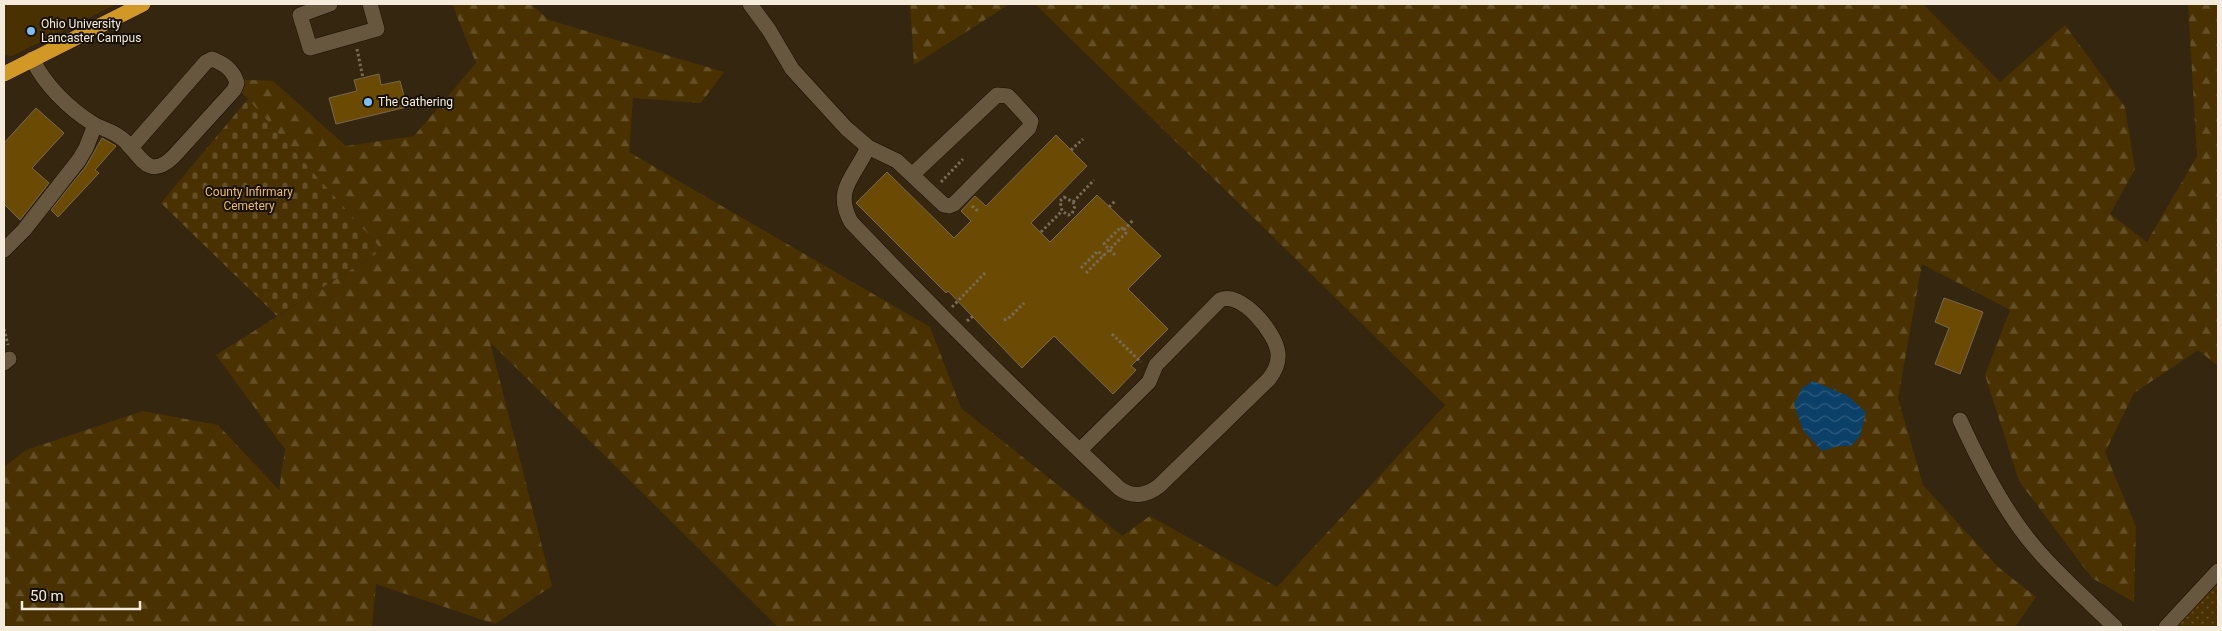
<svg xmlns="http://www.w3.org/2000/svg" width="2222" height="631" font-family="Roboto,sans-serif">
<style>
.green{fill:#493101}
.forest{fill:url(#forest-firs)}
.cemetery{fill:url(#cemetery-stones)}
.park{fill:url(#park-dots)}
.water{fill:url(#water-waves)}
.building{fill:#6b4a04;stroke:#78684f}
.lines{fill:none;stroke-linecap:round;stroke-linejoin:round}
.minor-casing{stroke:#1c0f00;stroke-width:16}
.highway-casing{stroke:#1c0f00;stroke-width:16}
.path{stroke:#786c58;stroke-width:3;stroke-dasharray:2.5 2.5;stroke-linecap:butt}
.minor{stroke:#66573e;stroke-width:15}
.highway{stroke:#d19825;stroke-width:15}
.poi-dot{fill:#7dbef9;stroke:#171107;stroke-width:2}
.labels{text-anchor:middle;stroke-width:4;stroke-linejoin:round;paint-order:stroke}
.poi-label{font-size:12px;fill:#f4ebdd;stroke:#171107;text-anchor:start}
.park-label{font-size:12px;fill:#edbb66;stroke:#171107}
</style>
<defs>
<pattern id="forest-firs" width="22" height="20" patternUnits="userSpaceOnUse" patternTransform="scale(1.25)"><rect width="22" height="20" fill="#493101"/><path d="M5 1l3.5 6h-7zM16 11l3.5 6h-7z" fill="#644f26"/></pattern>
<pattern id="cemetery-stones" width="16" height="16" patternUnits="userSpaceOnUse" patternTransform="scale(1.25)"><rect width="16" height="16" fill="#493101"/><path d="M2 7V4a2 2 0 0 1 4 0v3zM10 15v-3a2 2 0 0 1 4 0v3z" fill="#644f26"/></pattern>
<pattern id="park-dots" width="8" height="8" patternUnits="userSpaceOnUse" patternTransform="scale(1.25)"><rect width="8" height="8" fill="#493101"/><path d="M2 2h.1M6 6h.1" fill="none" stroke="#644f26" stroke-width="1.8" stroke-linecap="round"/></pattern>
<pattern id="water-waves" width="16" height="10" patternUnits="userSpaceOnUse" patternTransform="scale(1.25)"><rect width="16" height="10" fill="#0b4069"/><path d="M0 5q4-4 8 0t8 0" fill="none" stroke="#2f5c7e"/></pattern>
</defs>
<rect width="100%" height="100%" fill="#34260f"/>
<path class="green" d="M 4,4 L 117,4 L 12,56 L 4,55 Z"/>
<g class="forest">
<path d="M 452,4 L 531,4 L 549,20 L 724,72 L 701,103 L 633,98 L 629,152 L 930,327 L 961,408 L 1122,536 L 1150,516 L 1277,587 L 1445,405 L 1035,4 L 1923,4 L 2000,82 L 2065,25 L 2125,107 L 2135,169 L 2110,214 L 2147,242 L 2197,156 L 2188,4 L 2218,4 L 2218,366 L 2198,350 L 2134,393 L 2105,452 L 2136,527 L 2134,602 L 2092,578 L 2019,481 L 1985,375 L 2010,310 L 1922,264 L 1898,398 L 1923,485 L 1998,567 L 2036,597 L 2015,627 L 778,627 L 490,342 L 552,586 L 495,624 L 376,584 L 372,627 L 4,627 L 4,467 L 26,450 L 143,411 L 218,425 L 279,490 L 285,449 L 216,355 L 382,250 L 230,79 L 273,81 L 346,146 L 414,136 L 476,63 Z"/>
<path d="M 910,4 L 1010,4 L 914,65 Z"/>
</g>
<path class="cemetery" d="M 248,99 L 382,250 L 277,316 L 161,203 Z"/>
<path class="park" d="M 2218,571 L 2218,627 L 2166,627 Z"/>
<path class="water" d="M 1813,381 L 1848,396 L 1866,412 L 1860,436 L 1851,446 L 1838,446 L 1822,451 L 1803,430 L 1794,404 L 1802,388 Z"/>
<g class="building">
<path d="M 379,74 L 381,85 L 400,81 L 407,107 L 336,124 L 329,98 L 357,91 L 354,80 Z"/>
<path d="M 36,108 L 64,133 L 32,168 L 49,183 L 20,220 L 4,204 L 4,143 Z"/>
<path d="M 1056,135 L 1087,166 L 1031,223 L 1050,242 L 1097,195 L 1161,256 L 1128,289 L 1168,329 L 1131,366 L 1136,370 L 1113,394 L 1054,336 L 1022,368 L 948,291 L 946,293 L 856,203 L 887,172 L 954,238 L 971,221 L 961,211 L 975,196 L 986,206 Z"/>
<path d="M 102,138 L 116,146 L 95,170 L 99,173 L 58,217 L 51,210 L 86,166 Z"/>
<path d="M 1944,298 L 1983,312 L 1960,374 L 1935,364 L 1949,328 L 1935,322 Z"/>
</g>
<g class="lines">
<g class="minor-casing">
<g id="minor">
<path d="M 330,4 L 300,15 L 310,48 L 377,29 L 370,4"/>
<path d="M 750,4 L 769,30 L 792,69 L 846,128 L 868,147 L 897,161 L 944,205 L 949,206 L 954,204 L 1029,128 L 1031,121 L 1008,96 L 997,95 L 912,175"/>
<path d="M 95,125 C 106,130 117,133 126,142 C 142,159 150,180 174,156 L 234,90 L 237,83 C 233,70 225,64 212,59 L 206,62 L 136,142 L 129,146"/>
<path d="M 868,147 C 855,177 833,189 851,222 C 938,313 1027,402 1119,488 C 1132,498 1146,496 1159,486 L 1269,379 C 1275,371 1279,362 1278,353 C 1276,333 1241,290 1220,300 L 1156,365 L 1149,382 L 1080,450"/>
<path d="M 4,250 L 24,230 L 79,160 L 86,148 L 95,125 C 68,108 47,88 32,59"/>
<path d="M 4,363 L 9,359"/>
<path d="M 1960,420 C 1976,455 1993,489 2015,521 C 2041,560 2082,595 2115,627"/>
<path d="M 2166,627 L 2218,571"/>
</g>
</g>
<g class="highway-casing">
<path id="highway" d="M 4,74 L 143,4"/>
</g>
<g class="path">
<path d="M 357,49 L 363,78"/>
<path d="M 1071,150 L 1083,139"/>
<path d="M 941,182 L 963,159"/>
<path d="M 1064,197 L 1073,202 L 1075,206 L 1072,214 L 1068,215 L 1062,211 L 1060,201 Z"/>
<path d="M 1073,202 L 1094,180"/>
<path d="M 972,206 L 979,212"/>
<path d="M 1109,207 L 1115,201"/>
<path d="M 1041,232 L 1062,211"/>
<path d="M 1115,255 L 1104,244 L 1121,227 L 1124,230"/>
<path d="M 1081,268 L 1098,251 L 1103,256"/>
<path d="M 1086,273 L 1126,233 L 1124,230 L 1134,219"/>
<path d="M 952,307 L 985,273"/>
<path d="M 1004,320 L 1008,319 L 1024,303"/>
<path d="M 967,321 L 973,316"/>
<path d="M 4,329 L 8,345"/>
<path d="M 1112,334 L 1141,362"/>
</g>
<use href="#minor" class="minor"/>
<use href="#highway" class="highway"/>
</g>
<g class="poi-dot">
<circle cx="31" cy="31" r="5"/>
<circle cx="368" cy="102" r="5"/>
</g>
<g class="labels">
<g class="poi-label">
<text x="41" y="28">Ohio University<tspan x="41" dy="14">Lancaster Campus</tspan></text>
<text x="378" y="106">The Gathering</text>
</g>
<g class="park-label">
<text x="249" y="196">County Infirmary<tspan x="249" dy="14">Cemetery</tspan></text>
</g>
</g>
<rect width="2222" height="631" fill="none" stroke="#f4ebdd" stroke-width="10"/>
<path d="M22 601v8h118v-8" fill="none" stroke="#f4ebdd" stroke-width="2.5"/>
<text x="30" y="601" font-size="15" fill="#f4ebdd" stroke="#171107" stroke-width="4" paint-order="stroke">50 m</text>
</svg>
